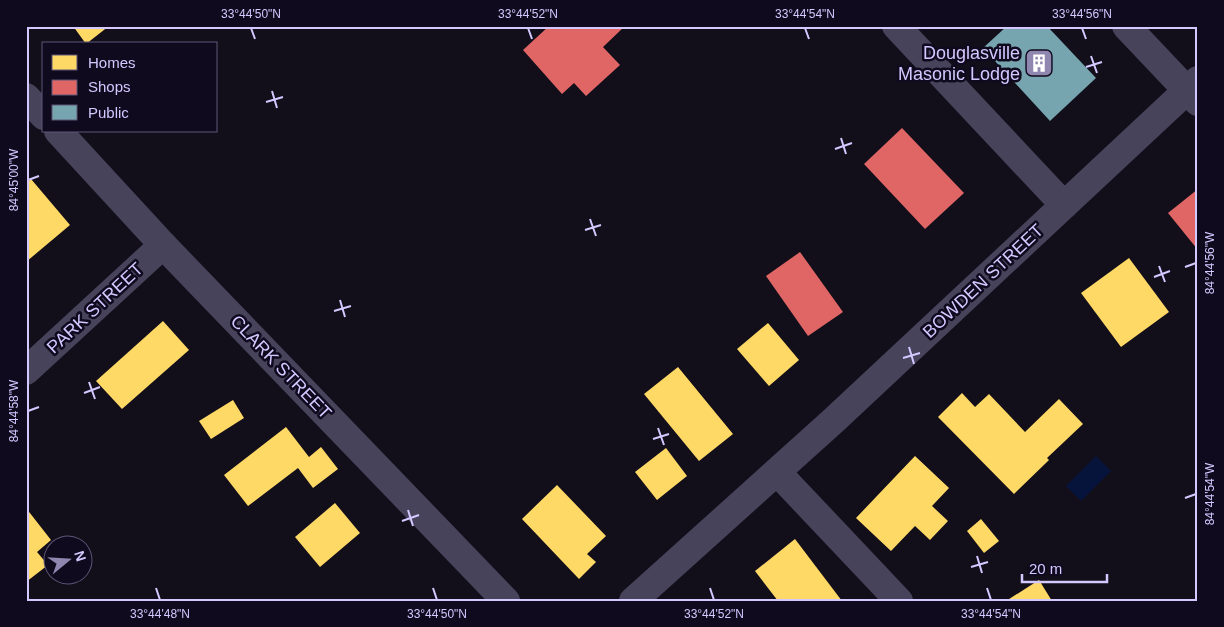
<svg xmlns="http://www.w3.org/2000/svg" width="1224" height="627" font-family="Arial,sans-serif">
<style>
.water{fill:#06133a}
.homes{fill:#ffd966}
.shops{fill:#e06666}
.public{fill:#76a5af}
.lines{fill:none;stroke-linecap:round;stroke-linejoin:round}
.minor{stroke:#46435b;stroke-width:28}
.ticks{fill:none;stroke:#d3c8ff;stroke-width:2}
.labels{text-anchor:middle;stroke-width:5;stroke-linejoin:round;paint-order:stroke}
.poi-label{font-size:18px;fill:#d3c8ff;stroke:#100a1e;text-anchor:end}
.street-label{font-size:18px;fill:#d3c8ff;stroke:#100a1e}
.neatline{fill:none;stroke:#d3c8ff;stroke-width:2}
.ticks-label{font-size:12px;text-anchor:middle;fill:#d3c8ff}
</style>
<rect width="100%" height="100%" fill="#120e1a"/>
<path class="water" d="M 1096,456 L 1111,471 L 1081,501 L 1066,486 Z"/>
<g class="homes">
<path d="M 73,26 L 109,26 L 86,44 Z"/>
<path d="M 31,179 L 70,225 L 26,262 L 26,183 Z"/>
<path d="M 1129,258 L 1169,312 L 1121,347 L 1081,293 Z"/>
<path d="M 163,321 L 189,350 L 122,409 L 96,381 Z"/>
<path d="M 768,323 L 799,360 L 769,386 L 737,349 Z"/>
<path d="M 678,367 L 733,434 L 699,461 L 644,394 Z"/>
<path d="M 962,393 L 975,407 L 989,394 L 1025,432 L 1059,399 L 1083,424 L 1047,458 L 1049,460 L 1014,494 L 938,417 Z"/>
<path d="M 233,400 L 244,418 L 211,439 L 199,421 Z"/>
<path d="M 286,427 L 309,457 L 321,447 L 338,469 L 313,488 L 298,468 L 248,506 L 224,475 Z"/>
<path d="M 666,448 L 687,476 L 657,500 L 635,472 Z"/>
<path d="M 915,456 L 949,488 L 932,506 L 948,521 L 930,540 L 915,526 L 891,551 L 856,518 Z"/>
<path d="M 557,485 L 606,536 L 587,554 L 596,562 L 579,579 L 522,519 Z"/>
<path d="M 335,503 L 360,533 L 320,567 L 295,537 Z"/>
<path d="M 26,508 L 51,540 L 37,552 L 48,565 L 26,582 Z"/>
<path d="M 981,519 L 999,541 L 984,553 L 967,531 Z"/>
<path d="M 795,539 L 842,601 L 778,601 L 755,571 Z"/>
<path d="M 1039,580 L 1052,601 L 1006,601 Z"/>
</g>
<g class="shops">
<path d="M 549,26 L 625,26 L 603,47 L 620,65 L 586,96 L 574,83 L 562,94 L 523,50 Z"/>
<path d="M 902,128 L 964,193 L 925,229 L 864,164 Z"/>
<path d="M 1198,189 L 1198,250 L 1168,213 Z"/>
<path d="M 800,252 L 843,312 L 808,336 L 766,276 Z"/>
</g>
<path class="public" d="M 1007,26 L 1047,26 L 1096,78 L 1050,121 L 983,48 Z"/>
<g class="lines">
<g class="minor">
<path d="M 896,26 L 1064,205"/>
<path d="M 1126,26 L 1198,102"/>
<path d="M 26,97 L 44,116"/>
<path d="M 58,131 L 163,245 L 506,601"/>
<path d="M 26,371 L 163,245"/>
<path d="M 777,472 L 899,601"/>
<path d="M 633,601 L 833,421 L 1198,80"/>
</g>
</g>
<path class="ticks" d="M 251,28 L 255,39M 528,28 L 532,39M 805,28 L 809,39M 1082,28 L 1086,39M 1091,56 L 1097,73M 1086,67 L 1102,62M 272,91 L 277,108M 266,102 L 283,97M 841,138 L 846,154M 835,149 L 852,143M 28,180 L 39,176M 590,219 L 596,236M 585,230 L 601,225M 1159,266 L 1165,282M 1185,267 L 1196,263M 1154,277 L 1170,271M 340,300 L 345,317M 334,311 L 351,306M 909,347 L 914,364M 903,358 L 920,353M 89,382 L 95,399M 84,393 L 100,387M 28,411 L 39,407M 658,428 L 664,445M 653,439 L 669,434M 1185,498 L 1196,494M 408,510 L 413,526M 402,521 L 419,515M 977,556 L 982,573M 971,567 L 988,562M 156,588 L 160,600M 433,588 L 437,600M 710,588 L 714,600M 987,588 L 991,600"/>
<defs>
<g id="building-square" transform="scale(1.4375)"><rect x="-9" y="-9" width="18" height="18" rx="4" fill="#8f87af" stroke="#100a1e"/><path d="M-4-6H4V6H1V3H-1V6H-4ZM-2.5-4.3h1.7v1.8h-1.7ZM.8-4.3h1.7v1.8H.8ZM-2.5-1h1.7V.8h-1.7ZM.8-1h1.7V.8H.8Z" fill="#fff"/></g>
</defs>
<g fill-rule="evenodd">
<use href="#building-square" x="1039" y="63"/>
</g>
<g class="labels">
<g class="poi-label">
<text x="1020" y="59">Douglasville<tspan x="1020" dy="21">Masonic Lodge</tspan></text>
</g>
<g class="street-label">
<text transform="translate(983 281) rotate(-43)" y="6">BOWDEN STREET</text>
<text transform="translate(95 308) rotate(-43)" y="6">PARK STREET</text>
<text transform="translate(281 367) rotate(46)" y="6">CLARK STREET</text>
</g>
</g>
<rect width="1224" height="627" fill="none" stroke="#100a1e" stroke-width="55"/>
<rect x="42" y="42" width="175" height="90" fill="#100a1e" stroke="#5e5678"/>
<rect x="52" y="55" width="25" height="15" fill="#ffd966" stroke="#5e5678"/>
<text x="88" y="68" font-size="15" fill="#d3c8ff">Homes</text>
<rect x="52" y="80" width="25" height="15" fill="#e06666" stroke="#5e5678"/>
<text x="88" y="92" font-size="15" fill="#d3c8ff">Shops</text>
<rect x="52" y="105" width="25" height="15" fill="#76a5af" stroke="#5e5678"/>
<text x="88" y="118" font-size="15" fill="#d3c8ff">Public</text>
<g transform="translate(68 560) rotate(72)"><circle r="24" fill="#100a1e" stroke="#5e5678"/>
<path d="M0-4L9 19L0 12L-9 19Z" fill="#8f87af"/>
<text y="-8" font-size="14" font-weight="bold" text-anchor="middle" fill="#d3c8ff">N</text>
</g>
<path d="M1022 574v8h85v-8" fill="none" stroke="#d3c8ff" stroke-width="2.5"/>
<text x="1029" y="574" font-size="15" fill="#d3c8ff" stroke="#100a1e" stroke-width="4" paint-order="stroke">20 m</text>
<rect x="28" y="28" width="1168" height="572" class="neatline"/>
<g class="ticks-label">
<text x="251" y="18">33°44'50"N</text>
<text x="528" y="18">33°44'52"N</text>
<text x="805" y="18">33°44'54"N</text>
<text x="1082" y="18">33°44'56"N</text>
<text transform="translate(14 180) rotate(-90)" y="4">84°45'00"W</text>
<text transform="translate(1210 263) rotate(-90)" y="4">84°44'56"W</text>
<text transform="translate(14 411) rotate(-90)" y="4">84°44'58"W</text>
<text transform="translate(1210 494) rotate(-90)" y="4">84°44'54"W</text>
<text x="160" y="618">33°44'48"N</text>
<text x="437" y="618">33°44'50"N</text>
<text x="714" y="618">33°44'52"N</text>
<text x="991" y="618">33°44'54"N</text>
</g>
</svg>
